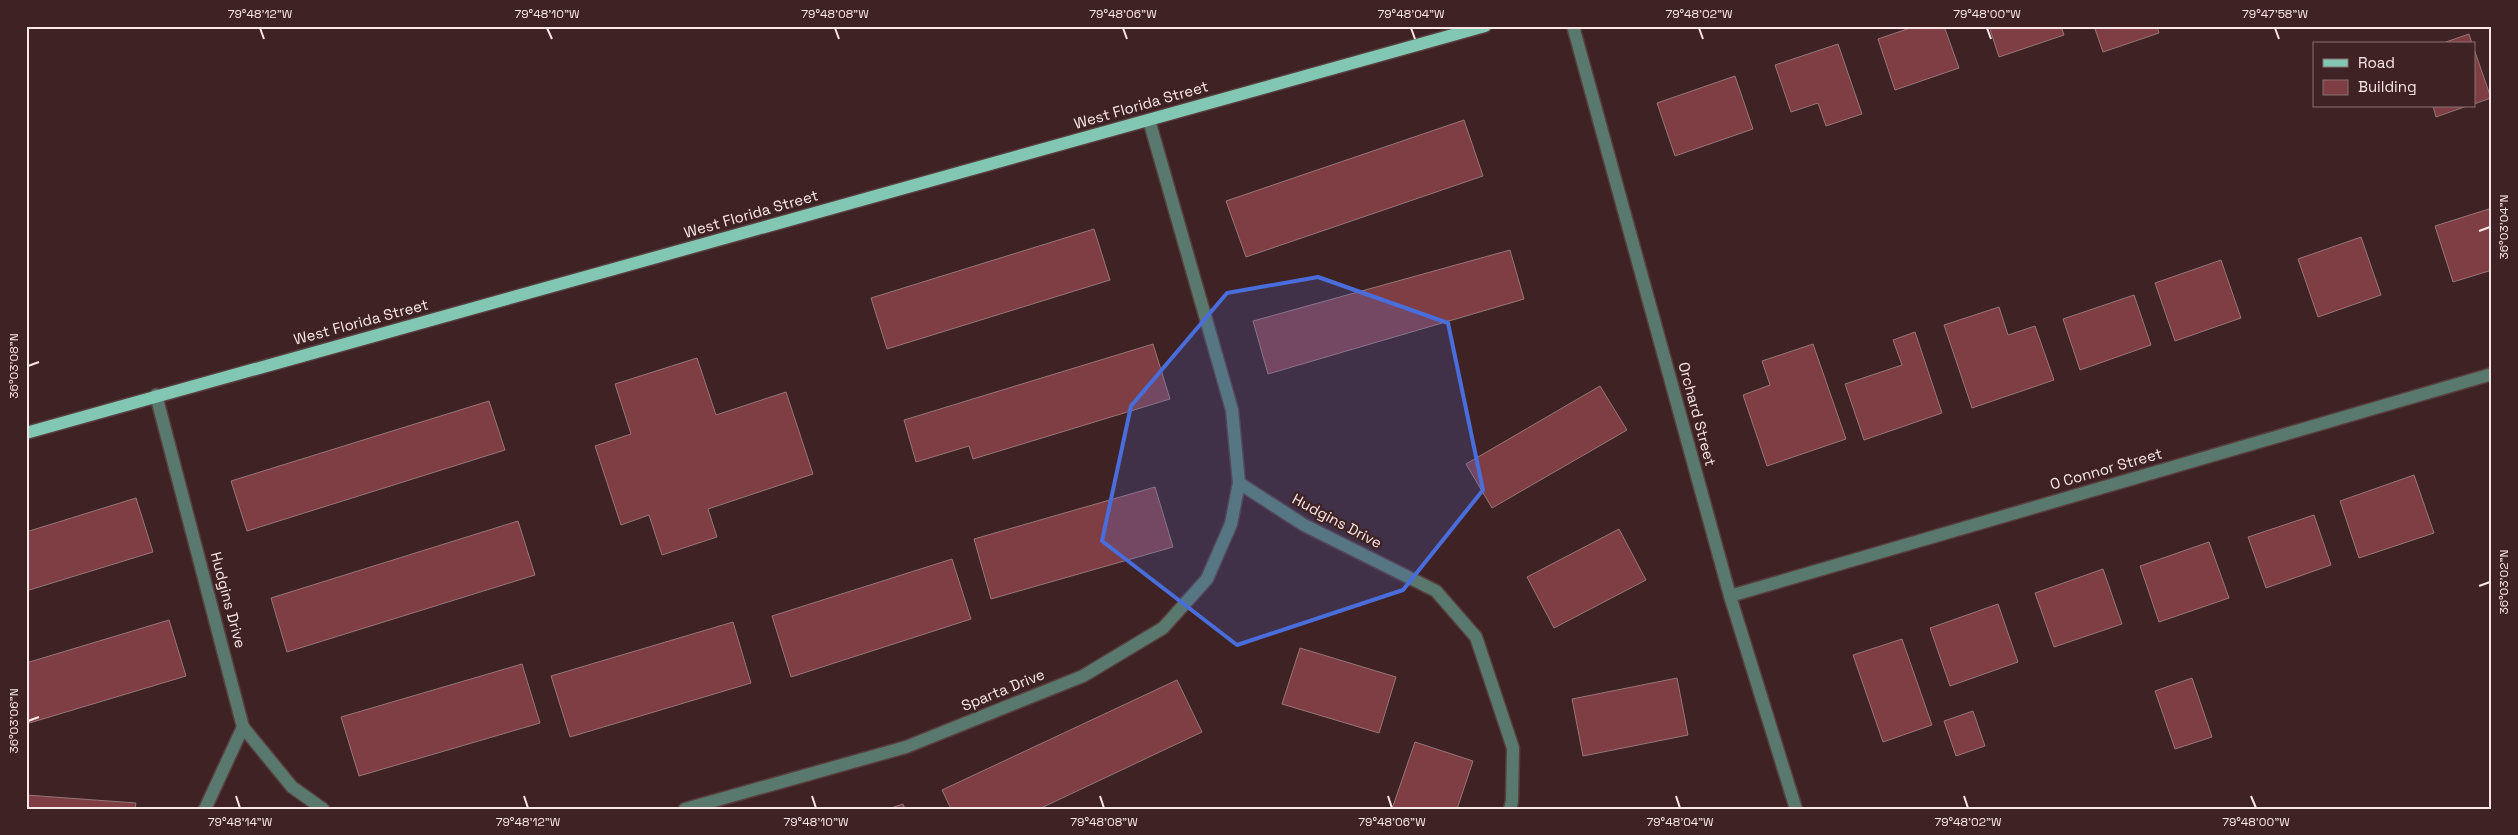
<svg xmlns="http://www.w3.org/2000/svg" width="2518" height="835" font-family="'Space Grotesk',sans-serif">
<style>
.building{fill:#7f3e44;stroke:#987677}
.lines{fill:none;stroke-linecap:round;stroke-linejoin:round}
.minor-casing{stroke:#583e3f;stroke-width:15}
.major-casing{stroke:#583e3f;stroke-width:15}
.minor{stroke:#59796f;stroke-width:12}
.major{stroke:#82c7b3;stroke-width:12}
.marked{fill:#496ddb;fill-opacity:0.2;stroke:#496ddb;stroke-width:4;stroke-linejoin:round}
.ticks{fill:none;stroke:#fbe7e7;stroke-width:2}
.labels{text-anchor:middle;stroke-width:4.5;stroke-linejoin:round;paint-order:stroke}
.street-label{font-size:15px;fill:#fbe7e7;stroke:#3e2224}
.neatline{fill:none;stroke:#fbe7e7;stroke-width:2}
.ticks-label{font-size:12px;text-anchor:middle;fill:#fbe7e7}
</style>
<rect width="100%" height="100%" fill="#3e2224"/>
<g class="building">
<path d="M 1916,26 L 1944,26 L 1959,68 L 1895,90 L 1878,39 Z"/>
<path d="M 1989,26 L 2061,26 L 2064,35 L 1999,57 Z"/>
<path d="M 2094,26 L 2157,26 L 2159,33 L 2103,52 Z"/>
<path d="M 2469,34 L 2472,44 L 2440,44 Z"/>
<path d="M 1838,44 L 1862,114 L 1826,126 L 1818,103 L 1791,112 L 1775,65 Z"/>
<path d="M 2474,49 L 2491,98 L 2474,104 Z"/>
<path d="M 1735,76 L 1753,129 L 1675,156 L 1657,103 Z"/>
<path d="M 2433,106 L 2467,106 L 2436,117 Z"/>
<path d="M 1464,120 L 1483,176 L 1246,257 L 1226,201 Z"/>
<path d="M 2492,208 L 2492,270 L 2453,282 L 2435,226 Z"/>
<path d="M 1094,229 L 1110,280 L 887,349 L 871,298 Z"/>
<path d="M 2361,237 L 2381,295 L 2318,317 L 2298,259 Z"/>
<path d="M 1510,250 L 1524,299 L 1268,374 L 1253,321 Z"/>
<path d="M 2221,260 L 2241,318 L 2175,341 L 2155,283 Z"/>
<path d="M 2134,295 L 2151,345 L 2080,370 L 2063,319 Z"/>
<path d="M 1999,307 L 2008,335 L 2035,326 L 2054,380 L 1972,408 L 1944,325 Z"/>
<path d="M 1915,332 L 1942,413 L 1864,440 L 1845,384 L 1902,365 L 1893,340 Z"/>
<path d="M 1153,344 L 1170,399 L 973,459 L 969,446 L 916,462 L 904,420 Z"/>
<path d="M 1813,344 L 1846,439 L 1767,466 L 1743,395 L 1770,385 L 1762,361 Z"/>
<path d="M 697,358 L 716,415 L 786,392 L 813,474 L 708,509 L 717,537 L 662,555 L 649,515 L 621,525 L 595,446 L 631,434 L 615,384 Z"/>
<path d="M 1600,386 L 1627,430 L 1492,508 L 1466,464 Z"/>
<path d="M 489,401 L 505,450 L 247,531 L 231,481 Z"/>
<path d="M 2414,475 L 2434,533 L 2359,558 L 2340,501 Z"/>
<path d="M 1155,487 L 1173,547 L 991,599 L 974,539 Z"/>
<path d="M 136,498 L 153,552 L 26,591 L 26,532 Z"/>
<path d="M 2314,515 L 2331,565 L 2266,588 L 2248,537 Z"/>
<path d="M 518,521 L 535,575 L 287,652 L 271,598 Z"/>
<path d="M 1619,529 L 1646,580 L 1554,628 L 1527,577 Z"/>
<path d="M 2209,542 L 2229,598 L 2159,622 L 2140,566 Z"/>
<path d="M 952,559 L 971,619 L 791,677 L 772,616 Z"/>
<path d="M 2103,569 L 2122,624 L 2054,647 L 2035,593 Z"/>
<path d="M 1998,604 L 2018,662 L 1950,686 L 1930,628 Z"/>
<path d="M 169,620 L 186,676 L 26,724 L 26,663 Z"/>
<path d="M 733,622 L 751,683 L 570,737 L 551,676 Z"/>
<path d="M 1902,639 L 1932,725 L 1883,742 L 1853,655 Z"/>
<path d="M 1300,648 L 1396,677 L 1379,733 L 1282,704 Z"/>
<path d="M 522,664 L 540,723 L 359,776 L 341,717 Z"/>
<path d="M 1677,678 L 1688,735 L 1583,756 L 1572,699 Z"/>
<path d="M 2192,678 L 2212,737 L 2175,749 L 2155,691 Z"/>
<path d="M 1177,680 L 1202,732 L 1039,809 L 951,809 L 942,790 Z"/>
<path d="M 1973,711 L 1985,746 L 1956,756 L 1944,721 Z"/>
<path d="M 1415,742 L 1473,761 L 1457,809 L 1392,809 Z"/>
<path d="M 26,795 L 136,803 L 135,809 L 26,809 Z"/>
<path d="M 903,804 L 905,809 L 888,809 Z"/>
</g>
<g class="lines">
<g class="minor-casing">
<g id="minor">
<path d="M 1573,26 L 1730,596 L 1796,809"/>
<path d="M 1149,120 L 1232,410 L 1239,483 L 1304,525 L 1436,591 L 1476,637 L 1513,748 L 1512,801 L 1510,809"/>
<path d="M 156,395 L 243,727 L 205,809"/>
<path d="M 1730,596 L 2492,374"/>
<path d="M 243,727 L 292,787 L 323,809"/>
<path d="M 685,809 L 906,747 L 1083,676 L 1163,628 L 1207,579 L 1231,524 L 1239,483"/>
</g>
</g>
<g class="major-casing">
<path id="major" d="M 26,433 L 1485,26"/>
</g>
<use href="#minor" class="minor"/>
<use href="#major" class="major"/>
</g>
<path class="marked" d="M 1318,277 L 1448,323 L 1483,490 L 1403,590 L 1237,645 L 1102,541 L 1131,406 L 1227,293 Z"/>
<path class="ticks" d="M 260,28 L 264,39M 547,28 L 552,39M 835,28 L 839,39M 1123,28 L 1127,39M 1411,28 L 1415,39M 1699,28 L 1703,39M 1987,28 L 1991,39M 2275,28 L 2279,39M 2479,231 L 2490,227M 28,366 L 39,362M 2479,586 L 2490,582M 28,721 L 39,717M 236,796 L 240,808M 524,796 L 528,808M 812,796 L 816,808M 1100,796 L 1104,808M 1388,796 L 1392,808M 1676,796 L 1680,808M 1964,796 L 1968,808M 2251,796 L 2256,808"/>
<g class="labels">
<g class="street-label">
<text transform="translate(1141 105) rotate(-16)" y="5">West Florida Street</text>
<text transform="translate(751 214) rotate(-16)" y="5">West Florida Street</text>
<text transform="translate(361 322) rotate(-15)" y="5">West Florida Street</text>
<text transform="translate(1697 414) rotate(75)" y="5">Orchard Street</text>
<text transform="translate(2106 469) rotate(-16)" y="5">O Connor Street</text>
<text transform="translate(1337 521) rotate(28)" y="5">Hudgins Drive</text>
<text transform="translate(228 600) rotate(75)" y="5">Hudgins Drive</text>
<text transform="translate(1003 690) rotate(-22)" y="5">Sparta Drive</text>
</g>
</g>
<rect width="2518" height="835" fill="none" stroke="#3e2224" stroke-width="55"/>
<rect x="2313" y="42" width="162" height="65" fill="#3e2224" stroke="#8a7172"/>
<rect x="2323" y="59" width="25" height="8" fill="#82c7b3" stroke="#8a7172"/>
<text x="2358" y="68" font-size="15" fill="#fbe7e7">Road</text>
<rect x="2323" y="80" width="25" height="15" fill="#7f3e44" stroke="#8a7172"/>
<text x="2358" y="92" font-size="15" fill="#fbe7e7">Building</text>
<rect x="28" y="28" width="2462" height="780" class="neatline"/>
<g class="ticks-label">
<text x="260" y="18">79°48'12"W</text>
<text x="547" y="18">79°48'10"W</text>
<text x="835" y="18">79°48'08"W</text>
<text x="1123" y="18">79°48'06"W</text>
<text x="1411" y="18">79°48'04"W</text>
<text x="1699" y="18">79°48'02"W</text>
<text x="1987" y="18">79°48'00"W</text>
<text x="2275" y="18">79°47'58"W</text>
<text transform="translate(2504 227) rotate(-90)" y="4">36°03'04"N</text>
<text transform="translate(14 366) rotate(-90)" y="4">36°03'08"N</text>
<text transform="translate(2504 582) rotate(-90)" y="4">36°03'02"N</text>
<text transform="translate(14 721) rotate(-90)" y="4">36°03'06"N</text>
<text x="240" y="826">79°48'14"W</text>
<text x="528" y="826">79°48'12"W</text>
<text x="816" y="826">79°48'10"W</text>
<text x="1104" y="826">79°48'08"W</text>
<text x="1392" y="826">79°48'06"W</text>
<text x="1680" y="826">79°48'04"W</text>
<text x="1968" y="826">79°48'02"W</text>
<text x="2256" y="826">79°48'00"W</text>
</g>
</svg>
